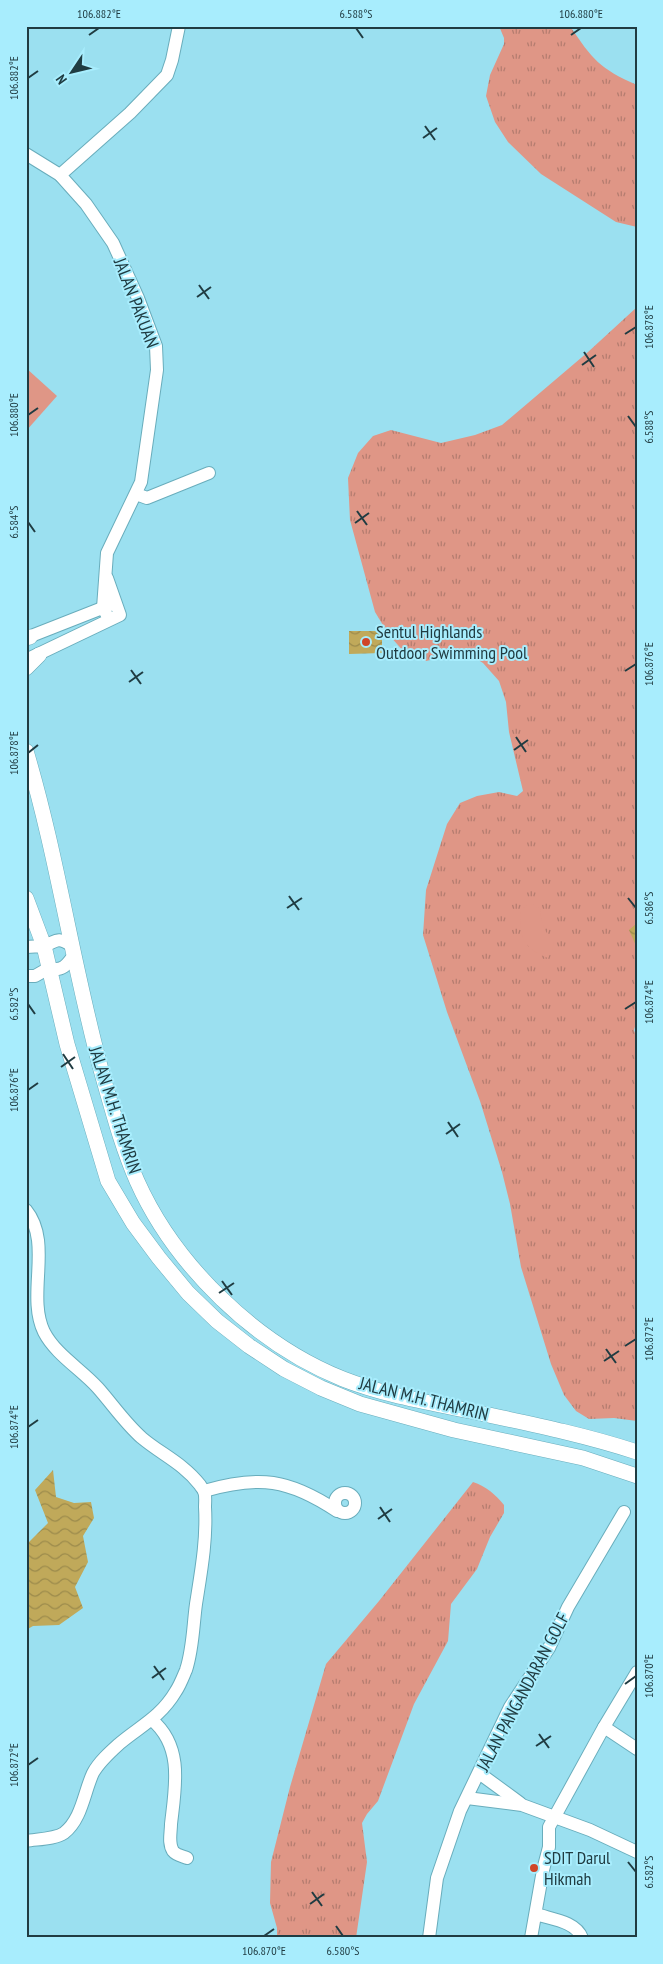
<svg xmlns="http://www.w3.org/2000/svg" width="663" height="1964" font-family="'PT Sans Narrow',sans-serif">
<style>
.grass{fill:url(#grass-tufts)}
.park{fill:#df9686}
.water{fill:url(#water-waves)}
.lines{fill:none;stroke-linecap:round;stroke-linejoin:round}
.minor-casing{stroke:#69adbc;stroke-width:14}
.major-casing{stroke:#69adbc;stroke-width:16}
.minor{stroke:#fff;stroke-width:12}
.major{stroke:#fff;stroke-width:15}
.ticks{fill:none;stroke:#203c42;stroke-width:2}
.poi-dot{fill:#d04528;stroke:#a8edfd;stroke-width:2}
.labels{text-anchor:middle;stroke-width:4;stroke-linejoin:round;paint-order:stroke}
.street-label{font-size:18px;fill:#203c42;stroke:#a8edfd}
.poi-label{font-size:18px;fill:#203c42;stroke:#a8edfd;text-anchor:start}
.neatline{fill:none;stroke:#203c42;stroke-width:2}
.ticks-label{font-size:12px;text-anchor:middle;fill:#203c42}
</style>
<defs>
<pattern id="grass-tufts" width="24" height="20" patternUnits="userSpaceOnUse" patternTransform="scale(1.25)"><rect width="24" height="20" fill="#df9686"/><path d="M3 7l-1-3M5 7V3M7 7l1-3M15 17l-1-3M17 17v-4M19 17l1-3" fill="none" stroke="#b47c6f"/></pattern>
<pattern id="water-waves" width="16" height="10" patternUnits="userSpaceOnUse" patternTransform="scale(1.25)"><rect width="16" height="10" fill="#c0a95a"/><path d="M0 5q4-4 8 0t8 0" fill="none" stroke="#9c8b4c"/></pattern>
</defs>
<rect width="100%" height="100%" fill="#9be0f0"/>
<g class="grass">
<path d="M 499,26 L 570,26 C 592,59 600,69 637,85 L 637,227 L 616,222 L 541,174 L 508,142 L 495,122 L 486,96 L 490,75 L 504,44 L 504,38 Z"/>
<path d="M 637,307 L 637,1020 L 634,1030 L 637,1039 L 637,1421 L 614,1418 L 589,1419 L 576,1411 L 564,1395 L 551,1364 L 521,1267 L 510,1204 L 502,1172 L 480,1101 L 447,1012 L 423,935 L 426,890 L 447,824 L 460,803 L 477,796 L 499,792 L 517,796 L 523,791 L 509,732 L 506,702 L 499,681 L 483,663 L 472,656 L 460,653 L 426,661 L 405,653 L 389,635 L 375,612 L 350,520 L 348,478 L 358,453 L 373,436 L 391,430 L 441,443 L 475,435 L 502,425 L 588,352 Z"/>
<path d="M 473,1482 C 486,1486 496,1495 504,1505 L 504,1513 L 490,1537 L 477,1569 L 451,1604 L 448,1641 L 414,1704 L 378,1801 L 367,1814 L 362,1823 L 367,1862 L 356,1938 L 277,1938 L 277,1928 L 270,1903 L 271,1862 L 290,1787 L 326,1664 L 379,1601 Z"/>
</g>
<g class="park">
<path d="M 26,368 L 57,396 L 26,431 Z"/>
<path d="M 530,903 L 540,909 C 541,924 545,932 554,943 L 552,950 L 548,958 C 521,947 520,937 520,910 Z"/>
</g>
<g class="water">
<path d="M 349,631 L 382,631 L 382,653 L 349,654 Z"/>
<path d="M 637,923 L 637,948 L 629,930 Z"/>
<path d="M 53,1470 L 56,1497 L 74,1503 L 91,1502 L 94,1518 L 83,1536 L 88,1562 L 75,1587 L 83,1608 L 59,1625 L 33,1626 L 26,1630 L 26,1545 L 48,1523 L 35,1490 Z"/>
</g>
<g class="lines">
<g class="minor-casing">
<g id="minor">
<path d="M 26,154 L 60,175 L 86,204 L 113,243 L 138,298 L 156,346 L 157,370 L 141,482 L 107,553 L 103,608 L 109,619"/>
<path d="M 60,175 L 130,113 L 167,75 L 172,60 L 179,26"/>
<path d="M 136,494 L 147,498 L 209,473"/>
<path d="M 26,638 L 110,605"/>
<path d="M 30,658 L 120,615 L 107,578"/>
<path d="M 26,947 C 32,946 38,947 43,946 C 56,943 55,935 71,945"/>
<path d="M 26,976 L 35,976 L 49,968 C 62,972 67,965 74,955"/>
<path d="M 26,1210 C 53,1243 26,1295 44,1332 C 56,1355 81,1369 98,1388 C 113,1405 125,1423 142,1438 C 161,1454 184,1464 200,1485 C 201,1487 203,1489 204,1491 C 206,1496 205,1502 205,1507 C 207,1540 201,1572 196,1604 C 193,1626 193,1649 186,1670 C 183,1677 180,1685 176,1691 C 160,1718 140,1726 119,1744 C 109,1753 99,1762 93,1773 C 84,1792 82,1819 64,1833 C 55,1839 38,1839 26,1841"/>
<path d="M 204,1491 C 259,1475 289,1479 337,1511"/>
<circle cx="345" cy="1503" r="10"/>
<path d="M 152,1720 C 184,1747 175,1788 171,1824 C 171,1833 168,1843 173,1851 C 176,1855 182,1856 187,1858"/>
<path d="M 604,1727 L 637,1749"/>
<path d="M 479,1773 L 520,1803"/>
<path d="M 467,1798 L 522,1805 L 590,1830 L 637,1852"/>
<path d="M 536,1914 C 550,1919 576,1921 582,1938"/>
<path d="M 429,1938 L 437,1878 L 460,1811 L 510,1707 L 549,1648 L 568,1607 L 624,1512"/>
<path d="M 531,1938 L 543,1870 L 549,1847 L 549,1827 L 604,1727 L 637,1672"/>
</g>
</g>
<g class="major-casing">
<g id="major">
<path d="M 26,638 L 30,637"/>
<path d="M 26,668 L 39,655"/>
<path d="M 26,751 C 58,858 73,969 103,1077 C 113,1112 122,1147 137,1181 C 175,1266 256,1344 343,1379 C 384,1395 427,1402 470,1411 C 526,1423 582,1434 637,1452"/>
<path d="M 26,898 L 44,946 L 67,1044 L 108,1181 L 133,1223 L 159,1258 L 188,1293 L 217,1321 L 249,1346 L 284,1369 L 321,1388 L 360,1404 L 454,1430 L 583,1458 L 637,1476"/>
</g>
</g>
<use href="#minor" class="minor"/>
<use href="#major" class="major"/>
</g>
<path class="ticks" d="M 356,28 L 363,38M 89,35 L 99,28M 571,35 L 581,28M 28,78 L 38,71M 425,126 L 435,140M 423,138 L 437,128M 199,285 L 209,299M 197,297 L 211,287M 625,334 L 636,327M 584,352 L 594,367M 582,365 L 596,355M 28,415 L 38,408M 628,416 L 636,427M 357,511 L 367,525M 28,522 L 35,532M 355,523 L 369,513M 131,670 L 141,684M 625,671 L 636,664M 129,682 L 143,672M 516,737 L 526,752M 514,750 L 528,740M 28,753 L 38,745M 289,896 L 299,910M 628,898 L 636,908M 287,908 L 302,898M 28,1004 L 35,1014M 625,1009 L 636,1002M 63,1054 L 73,1069M 61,1067 L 75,1057M 28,1090 L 38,1083M 448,1122 L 458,1137M 446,1134 L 460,1124M 222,1281 L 232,1295M 219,1293 L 234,1283M 625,1346 L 636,1339M 606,1349 L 616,1363M 604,1361 L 619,1351M 28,1427 L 38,1420M 380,1507 L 390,1522M 378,1519 L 392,1509M 154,1666 L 164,1680M 152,1678 L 166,1668M 625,1684 L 636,1676M 539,1734 L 549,1748M 536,1746 L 551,1736M 28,1765 L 38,1758M 628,1862 L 636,1872M 312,1892 L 322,1906M 310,1904 L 324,1894M 336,1926 L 343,1936M 264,1936 L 274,1929"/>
<g class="poi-dot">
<circle cx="366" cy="642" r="5"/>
<circle cx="534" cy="1868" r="5"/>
</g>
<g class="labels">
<g class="street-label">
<text transform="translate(136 303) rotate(69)" y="6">JALAN PAKUAN</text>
<text transform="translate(115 1110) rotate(72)" y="6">JALAN M.H. THAMRIN</text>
<text transform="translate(424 1399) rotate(14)" y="6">JALAN M.H. THAMRIN</text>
<text transform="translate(523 1692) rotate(-62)" y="6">JALAN PANGANDARAN GOLF</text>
</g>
<g class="poi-label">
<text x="376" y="638">Sentul Highlands<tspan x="376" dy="21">Outdoor Swimming Pool</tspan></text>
<text x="544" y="1864">SDIT Darul<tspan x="544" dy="21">Hikmah</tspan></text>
</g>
</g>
<rect width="663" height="1964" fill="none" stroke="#a8edfd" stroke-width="55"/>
<g transform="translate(72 72) rotate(235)" stroke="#a8edfd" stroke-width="4" paint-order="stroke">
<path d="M0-4L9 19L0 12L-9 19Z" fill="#203c42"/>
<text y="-8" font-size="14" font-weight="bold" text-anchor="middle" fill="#203c42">N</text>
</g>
<rect x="28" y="28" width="608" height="1908" class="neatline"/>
<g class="ticks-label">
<text x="99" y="18">106.882°E</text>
<text x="356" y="18">6.588°S</text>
<text x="581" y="18">106.880°E</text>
<text transform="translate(14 78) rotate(-90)" y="4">106.882°E</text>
<text transform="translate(649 327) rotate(-90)" y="4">106.878°E</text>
<text transform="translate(14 415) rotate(-90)" y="4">106.880°E</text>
<text transform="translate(649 427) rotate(-90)" y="4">6.588°S</text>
<text transform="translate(14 522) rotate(-90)" y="4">6.584°S</text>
<text transform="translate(649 664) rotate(-90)" y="4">106.876°E</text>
<text transform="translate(14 753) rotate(-90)" y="4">106.878°E</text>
<text transform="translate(649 908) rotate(-90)" y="4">6.586°S</text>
<text transform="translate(649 1002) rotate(-90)" y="4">106.874°E</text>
<text transform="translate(14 1004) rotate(-90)" y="4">6.582°S</text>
<text transform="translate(14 1090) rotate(-90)" y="4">106.876°E</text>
<text transform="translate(649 1339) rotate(-90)" y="4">106.872°E</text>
<text transform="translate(14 1427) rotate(-90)" y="4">106.874°E</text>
<text transform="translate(649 1676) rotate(-90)" y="4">106.870°E</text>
<text transform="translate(14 1765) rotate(-90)" y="4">106.872°E</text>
<text transform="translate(649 1872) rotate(-90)" y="4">6.582°S</text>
<text x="264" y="1955">106.870°E</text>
<text x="343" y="1955">6.580°S</text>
</g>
</svg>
